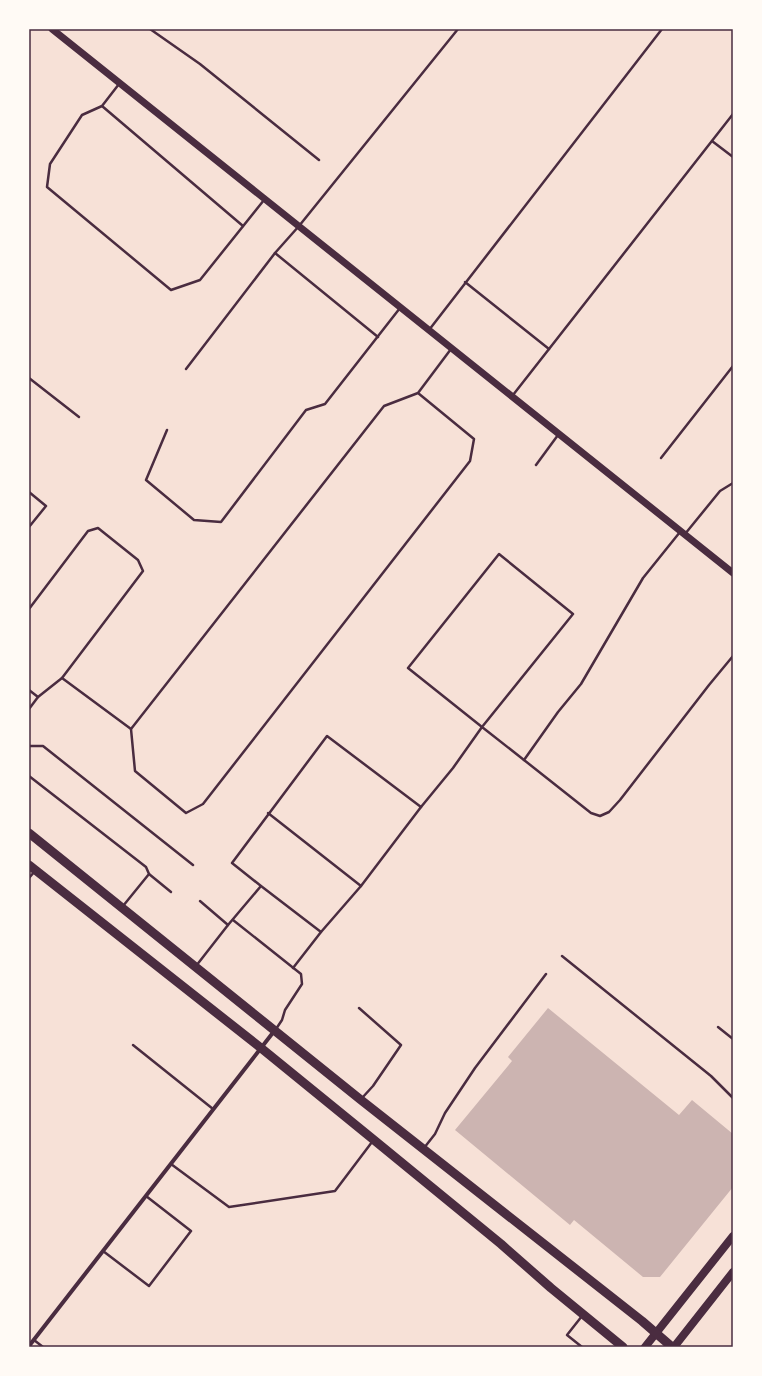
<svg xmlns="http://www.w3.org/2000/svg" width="762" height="1376" font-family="'Titillium Web',sans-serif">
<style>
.building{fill:#ccb4b1}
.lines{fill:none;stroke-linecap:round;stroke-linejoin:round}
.service{stroke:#4a2c40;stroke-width:2.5}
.minor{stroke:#4a2c40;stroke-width:4}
.tertiary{stroke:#4a2c40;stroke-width:7}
.secondary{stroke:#4a2c40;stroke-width:8}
.primary{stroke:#4a2c40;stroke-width:9}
.neatline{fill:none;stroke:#4a2c40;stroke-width:1.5}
</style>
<rect width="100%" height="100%" fill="#f7e1d7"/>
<path class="building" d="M 548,1008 L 679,1115 L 692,1100 L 733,1134 L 733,1187 L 660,1277 L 643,1277 L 574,1220 L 570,1225 L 455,1130 L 512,1061 L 508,1057 Z"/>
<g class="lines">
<g class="service">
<path d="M 150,29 L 200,64 L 319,160"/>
<path d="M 119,84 L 102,106 L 82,115 L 50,164 L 47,187 L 171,290 L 200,280 L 264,200"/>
<path d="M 102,106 L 243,226"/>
<path d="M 712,141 L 733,157"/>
<path d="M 275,253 L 378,337"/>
<path d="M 465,282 L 549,349"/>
<path d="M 429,330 L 662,29"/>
<path d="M 186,369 L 275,253 L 299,226 L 458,29"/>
<path d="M 29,378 L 79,417"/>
<path d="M 418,393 L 384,406 L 131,729 L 135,771 L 186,813 L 203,804 L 470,461 L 474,439 L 418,393 L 451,349"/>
<path d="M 513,395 L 733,114"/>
<path d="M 167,430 L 146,480 L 194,520 L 221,522 L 306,410 L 325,404 L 400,308"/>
<path d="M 661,458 L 733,366"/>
<path d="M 536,465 L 558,435"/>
<path d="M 29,492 L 46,506 L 29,527"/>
<path d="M 680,532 L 643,578 L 581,684 L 558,712 L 524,760 L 591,813 L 600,816 L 609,812 L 620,800 L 709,685 L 733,656"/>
<path d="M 685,534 L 720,491 L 733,483"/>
<path d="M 29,609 L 88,531 L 98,528 L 138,560 L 143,571 L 62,678 L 38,697 L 29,690"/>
<path d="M 62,678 L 131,729"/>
<path d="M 29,709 L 38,697"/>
<path d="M 29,746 L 43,746 L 193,865"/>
<path d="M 29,776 L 146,867 L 149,874 L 123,906"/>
<path d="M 421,807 L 453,768 L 482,727 L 408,668 L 499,554 L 573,614 L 482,727 L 524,760"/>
<path d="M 268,813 L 361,886"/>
<path d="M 149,874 L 171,892"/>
<path d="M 29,878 L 35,871"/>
<path d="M 233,920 L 301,974 L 302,984 L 285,1010 L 282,1020 L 276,1029"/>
<path d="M 228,925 L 261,886 L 321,932 L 361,886 L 421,807 L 327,736 L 232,863 L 261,886"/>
<path d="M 562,956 L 711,1076 L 733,1098"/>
<path d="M 196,966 L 228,925 L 200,901"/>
<path d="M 293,968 L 321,932"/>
<path d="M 359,1008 L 401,1045 L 373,1086 L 362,1098"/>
<path d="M 718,1027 L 733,1039"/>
<path d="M 133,1045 L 213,1109"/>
<path d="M 424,1148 L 435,1134 L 445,1113 L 475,1068 L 546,974"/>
<path d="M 171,1164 L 229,1207 L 335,1191 L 372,1142"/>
<path d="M 103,1251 L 149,1286 L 191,1231 L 146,1196"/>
<path d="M 582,1316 L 567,1335 L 582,1347"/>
<path d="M 34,1340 L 43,1347"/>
</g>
<path class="minor" d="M 29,1346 L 275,1030"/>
<path class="tertiary" d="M 52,29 L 733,573"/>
<g class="secondary">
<path d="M 645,1347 L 733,1236"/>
<path d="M 674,1347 L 733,1272"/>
</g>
<g class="primary">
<path d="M 29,833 L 361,1100 L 642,1321 L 672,1347"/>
<path d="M 29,865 L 261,1048 L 374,1140 L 501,1244 L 551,1288 L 623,1347"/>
</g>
</g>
<rect width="762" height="1376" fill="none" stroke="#fffaf5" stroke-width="60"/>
<rect x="30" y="30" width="702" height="1316" class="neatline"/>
</svg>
